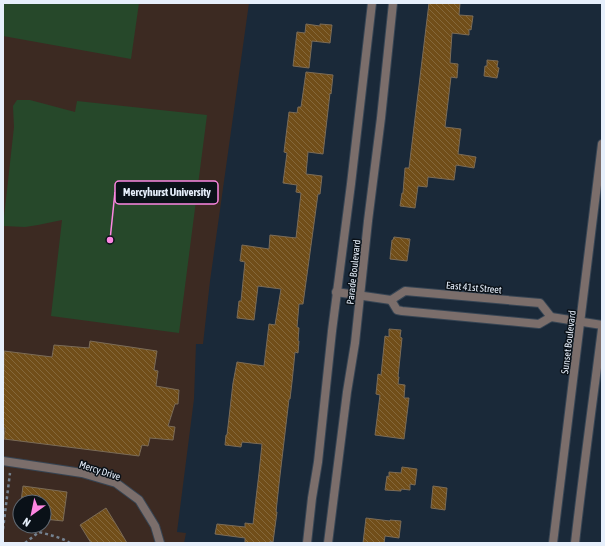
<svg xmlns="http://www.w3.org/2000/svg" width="605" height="546" font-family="'Asap Condensed',sans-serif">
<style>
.education{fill:#3c2a22;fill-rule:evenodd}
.garden{fill:#26482a}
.building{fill:url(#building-back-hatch);stroke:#7b6b56}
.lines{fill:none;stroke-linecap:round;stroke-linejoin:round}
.minor-casing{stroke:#374554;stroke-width:10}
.path{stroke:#758290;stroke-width:2.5;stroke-dasharray:3 3;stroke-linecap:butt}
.minor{stroke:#7b6e6b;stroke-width:8}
.labels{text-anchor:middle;stroke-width:3;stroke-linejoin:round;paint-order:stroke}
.street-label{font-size:10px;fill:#e6effb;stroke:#0a1118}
.leader{fill:none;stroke:#fd86e2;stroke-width:1.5}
.callout-dot{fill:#fd86e2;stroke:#0a1118;stroke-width:1.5}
.callout{fill:#0a1118;stroke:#fd86e2;stroke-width:1.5}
.callout-label{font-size:11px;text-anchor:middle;font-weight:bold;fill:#e6effb}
</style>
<defs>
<pattern id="building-back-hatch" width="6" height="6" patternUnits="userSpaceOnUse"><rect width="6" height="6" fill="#714e19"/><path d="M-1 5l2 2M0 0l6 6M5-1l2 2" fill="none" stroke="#85683b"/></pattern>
</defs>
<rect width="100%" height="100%" fill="#1a2939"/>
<path class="education" d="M 3,3 L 249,3 L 210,281 L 203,344 L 196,344 L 194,399 L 177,532 L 186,533 L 184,543 L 3,543 ZM 20,502 L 44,502 L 44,526 L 20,526 Z"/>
<g class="garden">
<path d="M 3,3 L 139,3 L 131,59 L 3,36 Z"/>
<path d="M 17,100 L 30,100 L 75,112 L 77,101 L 207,115 L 179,333 L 51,316 L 62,220 L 38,225 L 25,227 L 3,226 L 14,127 L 13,106 Z"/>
</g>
<g class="building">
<path d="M 429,3 L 460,3 L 459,15 L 473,16 L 471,30 L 469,29 L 469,35 L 452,33 L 450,63 L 458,64 L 457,78 L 451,77 L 445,127 L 461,129 L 458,154 L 476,157 L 474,168 L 456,165 L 454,180 L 428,177 L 427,187 L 418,186 L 415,208 L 400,206 L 402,193 L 403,193 L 405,168 L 409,168 Z"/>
<path d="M 306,24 L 320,26 L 320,24 L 332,25 L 330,43 L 312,41 L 309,68 L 293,66 L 297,32 L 305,33 Z"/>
<path d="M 487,60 L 498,61 L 497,67 L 499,68 L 497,78 L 484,76 L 485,66 L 487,66 Z"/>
<path d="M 306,72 L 333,75 L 331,94 L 330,93 L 323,154 L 308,152 L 306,174 L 322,176 L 320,194 L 318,194 L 303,304 L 299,304 L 297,327 L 299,328 L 298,341 L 299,341 L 298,353 L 295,352 L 292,382 L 290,399 L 289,399 L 279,484 L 276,512 L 277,512 L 273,542 L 270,541 L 270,543 L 245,543 L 245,538 L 215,534 L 217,524 L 245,527 L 245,523 L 253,524 L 259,473 L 262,444 L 242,442 L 241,447 L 225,445 L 226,435 L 227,435 L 233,383 L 237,362 L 264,366 L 269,324 L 275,325 L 281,289 L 258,286 L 254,320 L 237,318 L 239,301 L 241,301 L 245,262 L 240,261 L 242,245 L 269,249 L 270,235 L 296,238 L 301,193 L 296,192 L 297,185 L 283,183 L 287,153 L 284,152 L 289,112 L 297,113 L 298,107 L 301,107 Z"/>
<path d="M 394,237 L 410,239 L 407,261 L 390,259 L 392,240 L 393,240 Z"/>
<path d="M 389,329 L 401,330 L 400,337 L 402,338 L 398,377 L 399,377 L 398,384 L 405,385 L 404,398 L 409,398 L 404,439 L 375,435 L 380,395 L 376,394 L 378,374 L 381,375 L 385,336 L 389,337 Z"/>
<path d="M 90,341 L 157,351 L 154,370 L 158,371 L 156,386 L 179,390 L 178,404 L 175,404 L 168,426 L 175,427 L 173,440 L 150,438 L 148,446 L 142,445 L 139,456 L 4,439 L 5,428 L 3,428 L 4,351 L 52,357 L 54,345 L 89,348 Z"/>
<path d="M 402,467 L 417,469 L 415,485 L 410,484 L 410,490 L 401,489 L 401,491 L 385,490 L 387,476 L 389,477 L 389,472 L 401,473 Z"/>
<path d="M 23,486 L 67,492 L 63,521 L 44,519 L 44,502 L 21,502 Z"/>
<path d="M 433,486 L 447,488 L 445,510 L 431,508 Z"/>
<path d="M 106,508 L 120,531 L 127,543 L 91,543 L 80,525 Z"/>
<path d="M 366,518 L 390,521 L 390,520 L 401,521 L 399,538 L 385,536 L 384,543 L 363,543 Z"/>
</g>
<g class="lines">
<g class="minor-casing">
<g id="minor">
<path d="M 405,291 L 540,303 L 551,317 L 539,324 L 402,311 L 397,310 L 391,300 Z"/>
<path d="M 336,292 L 391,300"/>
<path d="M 551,317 L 602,325"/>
<path d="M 3,461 L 82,473 L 116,483 L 139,500 L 155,526 L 160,543"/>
<path d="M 307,543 L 312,498 L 318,462 L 332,331 L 351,184 L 372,3"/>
<path d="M 328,543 L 347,392 L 355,343 L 368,221 L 381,118 L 393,3"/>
<path d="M 553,543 L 602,144"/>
<path d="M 575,543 C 583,472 593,400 602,329"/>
</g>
</g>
<g class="path">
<path d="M 3,529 L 10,473"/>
<path d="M 25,543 L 39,532 C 50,535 60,537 70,543"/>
</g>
<use href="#minor" class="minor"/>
</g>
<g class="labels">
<g class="street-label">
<text transform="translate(353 272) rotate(-84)" y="4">Parade Boulevard</text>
<text transform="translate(474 287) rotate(5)" y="4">East 41st Street</text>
<text transform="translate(568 342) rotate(-83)" y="4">Sunset Boulevard</text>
<text transform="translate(100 470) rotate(18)" y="4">Mercy Drive</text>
</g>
</g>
<path class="leader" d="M110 240L115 192"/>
<circle class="callout-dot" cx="110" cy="240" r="4"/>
<rect class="callout" x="115" y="181" width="103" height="23" rx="4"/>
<g class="callout-label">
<text x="167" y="196">Mercyhurst University</text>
</g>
<rect width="605" height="546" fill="none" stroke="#e6effb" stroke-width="8"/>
<g transform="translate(32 514) rotate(213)"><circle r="19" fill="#0a1118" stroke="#626a73"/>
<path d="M0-3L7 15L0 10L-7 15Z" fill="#fd86e2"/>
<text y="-6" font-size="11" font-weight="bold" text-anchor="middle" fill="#e6effb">N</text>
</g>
</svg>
